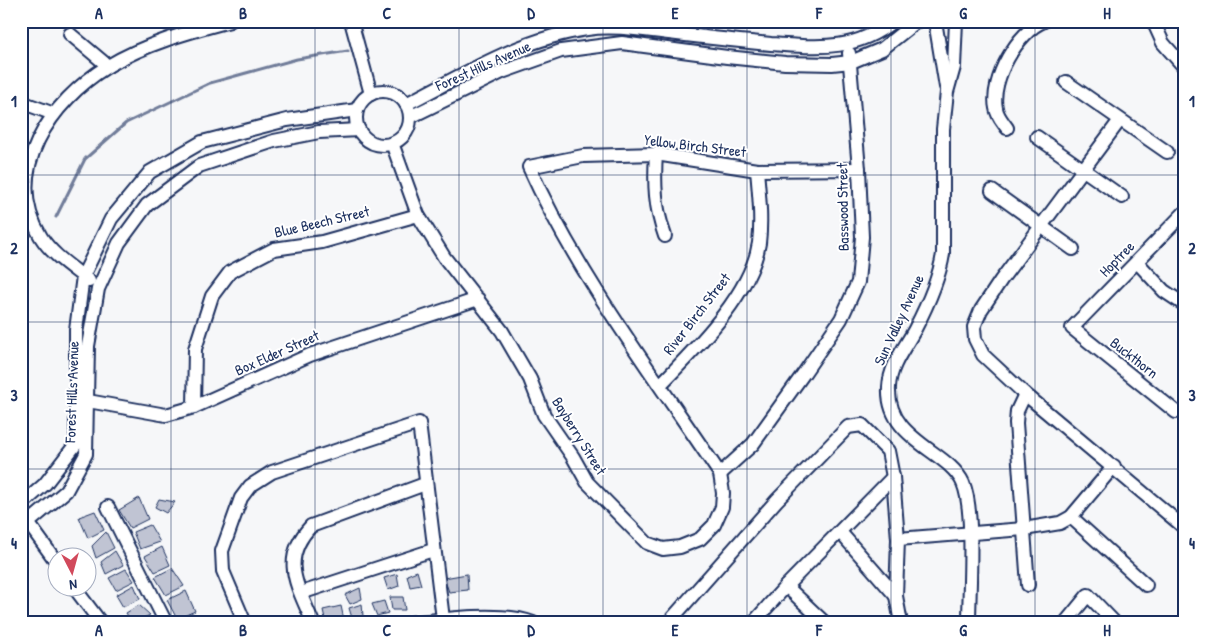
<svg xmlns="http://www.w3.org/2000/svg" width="1206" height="644" font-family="'Patrick Hand',sans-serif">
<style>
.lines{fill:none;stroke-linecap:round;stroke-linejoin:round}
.stream{stroke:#707c99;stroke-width:3}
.building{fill:#c0c4d3;stroke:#1b2f5e}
.minor-casing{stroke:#1b2f5e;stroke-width:16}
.minor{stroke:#fff;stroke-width:12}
.grid{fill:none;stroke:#1b2f5e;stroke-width:1;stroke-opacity:0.55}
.labels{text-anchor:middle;stroke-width:4;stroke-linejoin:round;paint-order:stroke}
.street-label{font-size:15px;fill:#1b2f5e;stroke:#fff}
.neatline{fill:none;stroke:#1b2f5e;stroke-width:2}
.grid-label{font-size:16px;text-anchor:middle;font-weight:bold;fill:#1b2f5e}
</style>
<rect width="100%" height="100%" fill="#f6f7f9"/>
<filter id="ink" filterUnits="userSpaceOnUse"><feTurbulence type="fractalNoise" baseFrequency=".02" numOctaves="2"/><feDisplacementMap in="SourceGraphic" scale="10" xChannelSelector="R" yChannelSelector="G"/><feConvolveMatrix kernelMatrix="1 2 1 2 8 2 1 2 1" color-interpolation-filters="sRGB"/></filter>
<g filter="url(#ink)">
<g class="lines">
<path class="stream" d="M 56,217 L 85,159 L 126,123 L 210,83 L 297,59 L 348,51"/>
</g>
<g class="building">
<path d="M 139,498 L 148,519 L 130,528 L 119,510 Z"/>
<path d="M 159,499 L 175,502 L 166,513 L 155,507 Z"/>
<path d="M 95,511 L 104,530 L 88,538 L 79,517 Z"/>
<path d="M 150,525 L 160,542 L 140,549 L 133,532 Z"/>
<path d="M 106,532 L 114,548 L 96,558 L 92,546 Z"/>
<path d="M 162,547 L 170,565 L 155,572 L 145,556 Z"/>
<path d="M 115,551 L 123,565 L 106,574 L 101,562 Z"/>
<path d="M 172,568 L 184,586 L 166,595 L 155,577 Z"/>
<path d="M 126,569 L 134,581 L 116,590 L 109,578 Z"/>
<path d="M 417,571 L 421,585 L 410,587 L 407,575 Z"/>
<path d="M 397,574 L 399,586 L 388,590 L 384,578 Z"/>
<path d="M 467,574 L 468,590 L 449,592 L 444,578 Z"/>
<path d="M 134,585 L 140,599 L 123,607 L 116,595 Z"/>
<path d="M 360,588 L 362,599 L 350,604 L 345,595 Z"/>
<path d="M 186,591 L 195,611 L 177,619 L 167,600 Z"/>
<path d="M 390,597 L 403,597 L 405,610 L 392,610 Z"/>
<path d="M 384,601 L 388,613 L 377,616 L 372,604 Z"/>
<path d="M 362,604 L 363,616 L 352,618 L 349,608 Z"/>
<path d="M 139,605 L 150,615 L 132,623 L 126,613 Z"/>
<path d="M 341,606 L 344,620 L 326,623 L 323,610 Z"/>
<path d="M 196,615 L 200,623 L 180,623 Z"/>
</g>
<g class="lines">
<g class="minor-casing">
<g id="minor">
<path d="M 351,21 L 371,94"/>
<path d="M 935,21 L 946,87"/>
<path d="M 956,21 L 954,67 L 947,92 L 943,129 L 943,254 C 939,280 927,306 915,329 C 905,348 890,365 889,387 C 886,440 948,450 963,483 C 975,510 969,590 969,623"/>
<path d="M 1153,21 L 1163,43 L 1185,68"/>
<path d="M 70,34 L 108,66"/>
<path d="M 1066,82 L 1167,152"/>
<circle cx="383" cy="118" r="27"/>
<path d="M 21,102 L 54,114"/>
<path d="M 406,104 C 463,75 522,38 587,29 C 614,25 642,30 669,33 C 703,37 737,41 771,44 C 818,47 854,52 893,21"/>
<path d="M 410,117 L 502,72 L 561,51 L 622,43 L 727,57 L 785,63 L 832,64 L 851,62 L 882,49 L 917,21"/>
<path d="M 1120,120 L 1001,280 L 981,310 L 974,327 L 975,339 L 983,355 L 1025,394 L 1185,528"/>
<path d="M 1007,128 C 1003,122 997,116 996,108 C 990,80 1018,31 1044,21"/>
<path d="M 1037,137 L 1122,197"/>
<path d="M 392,143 L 418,215 L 444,257 L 502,331 L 530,379 L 544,415 L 573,457 L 587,482 L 647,543 L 663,549 L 680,547 L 700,539 L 714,525 L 722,507 L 723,493 L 720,474 C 653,374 578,276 529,167 L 583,156 L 656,154 L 757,170 L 859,169"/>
<path d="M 656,154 C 654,184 655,208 665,236"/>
<path d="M 992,191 L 1073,249"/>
<path d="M 1137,262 L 1164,291 L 1185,305"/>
<path d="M 89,281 C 73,268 52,255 41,237 C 1,172 51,101 108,66 C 145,44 188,32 230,21"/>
<path d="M 660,385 C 695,349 751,295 759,243 C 762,219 759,194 757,170"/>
<path d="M 1025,394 L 1017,411 L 1016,423 L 1028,585"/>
<path d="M 88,401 L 166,415 L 194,407 L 310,355 L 478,299"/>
<path d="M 194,407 L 195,349 L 212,296 L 230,272 L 274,249 L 322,242 L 418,215"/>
<path d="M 1176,412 L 1072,328 L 1185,212"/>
<path d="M 720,474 L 753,444 L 804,373 L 841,319 L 858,282 L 862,237 L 859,169 L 849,53"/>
<path d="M 21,505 L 45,484 L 76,444 L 76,330 L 83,276 L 111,219 L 150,172 L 202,142 L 287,120 L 357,110"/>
<path d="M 21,505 L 29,524 L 58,564"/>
<path d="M 108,507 L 166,623"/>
<path d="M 1071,517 L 1146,585"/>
<path d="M 21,529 L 66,491 L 86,454 L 88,346 L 98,289 L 119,243 L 147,205 L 199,166 L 274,141 L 319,132 L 359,130"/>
<path d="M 840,532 L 896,596"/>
<path d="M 898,539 L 1024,529 L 1060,523 L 1071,517 L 1114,466"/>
<path d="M 73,586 L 101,623"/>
<path d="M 786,586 L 825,623"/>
<path d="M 301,593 L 433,550"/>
<path d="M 245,623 L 223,571 L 222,551 L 241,498 L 250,486 L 272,472 L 419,423 L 443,619"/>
<path d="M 313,623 C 298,586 279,560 311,526 L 425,484"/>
<path d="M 410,623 C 442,619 503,611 533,623"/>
<path d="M 668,623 L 777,500 L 848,427 L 862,425 L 888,451 L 893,477 L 898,539 L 896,596 L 901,623"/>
<path d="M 753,623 L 786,586 L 893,477"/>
<path d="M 1065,623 L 1088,595 L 1115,623"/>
</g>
</g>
<use href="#minor" class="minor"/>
</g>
</g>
<path class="grid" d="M 171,21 L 171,623M 315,21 L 315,623M 459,21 L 459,623M 603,21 L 603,623M 747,21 L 747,623M 891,21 L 891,623M 1035,21 L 1035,623M 21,175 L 1185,175M 21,322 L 1185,322M 21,469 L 1185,469"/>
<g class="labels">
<g class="street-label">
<text transform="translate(483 66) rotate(-24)" y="5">Forest Hills Avenue</text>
<text transform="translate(695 146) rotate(7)" y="5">Yellow Birch Street</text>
<text transform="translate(843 207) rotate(-91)" y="5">Basswood Street</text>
<text transform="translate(322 222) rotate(-13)" y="5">Blue Beech Street</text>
<text transform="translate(1117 259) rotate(-46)" y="5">Hoptree</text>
<text transform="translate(697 314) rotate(-52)" y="5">River Birch Street</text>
<text transform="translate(899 320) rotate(-65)" y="5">Sun Valley Avenue</text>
<text transform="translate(277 353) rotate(-24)" y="5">Box Elder Street</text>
<text transform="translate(1134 358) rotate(38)" y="5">Buckthorn</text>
<text transform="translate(72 392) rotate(-88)" y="5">Forest Hills Avenue</text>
<text transform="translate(579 436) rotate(58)" y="5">Bayberry Street</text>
</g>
</g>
<rect width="1206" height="644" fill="none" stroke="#fff" stroke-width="55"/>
<g transform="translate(72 572) rotate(174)"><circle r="24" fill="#ffffff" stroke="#a4acbf"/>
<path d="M0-4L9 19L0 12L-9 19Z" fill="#d1495b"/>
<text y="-8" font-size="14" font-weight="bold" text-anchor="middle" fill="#1b2f5e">N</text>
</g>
<rect x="28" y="28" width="1150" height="588" class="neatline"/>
<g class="grid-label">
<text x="99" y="19">A</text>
<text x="243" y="19">B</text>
<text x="387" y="19">C</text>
<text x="531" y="19">D</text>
<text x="675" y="19">E</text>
<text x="819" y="19">F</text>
<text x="963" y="19">G</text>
<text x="1107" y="19">H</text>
<text x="14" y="107">1</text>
<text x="1192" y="107">1</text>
<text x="14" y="254">2</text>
<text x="1192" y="254">2</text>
<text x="14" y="401">3</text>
<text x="1192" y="401">3</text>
<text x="14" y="549">4</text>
<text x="1192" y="549">4</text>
<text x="99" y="636">A</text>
<text x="243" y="636">B</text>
<text x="387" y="636">C</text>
<text x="531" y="636">D</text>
<text x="675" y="636">E</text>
<text x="819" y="636">F</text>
<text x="963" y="636">G</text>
<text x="1107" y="636">H</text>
</g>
</svg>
